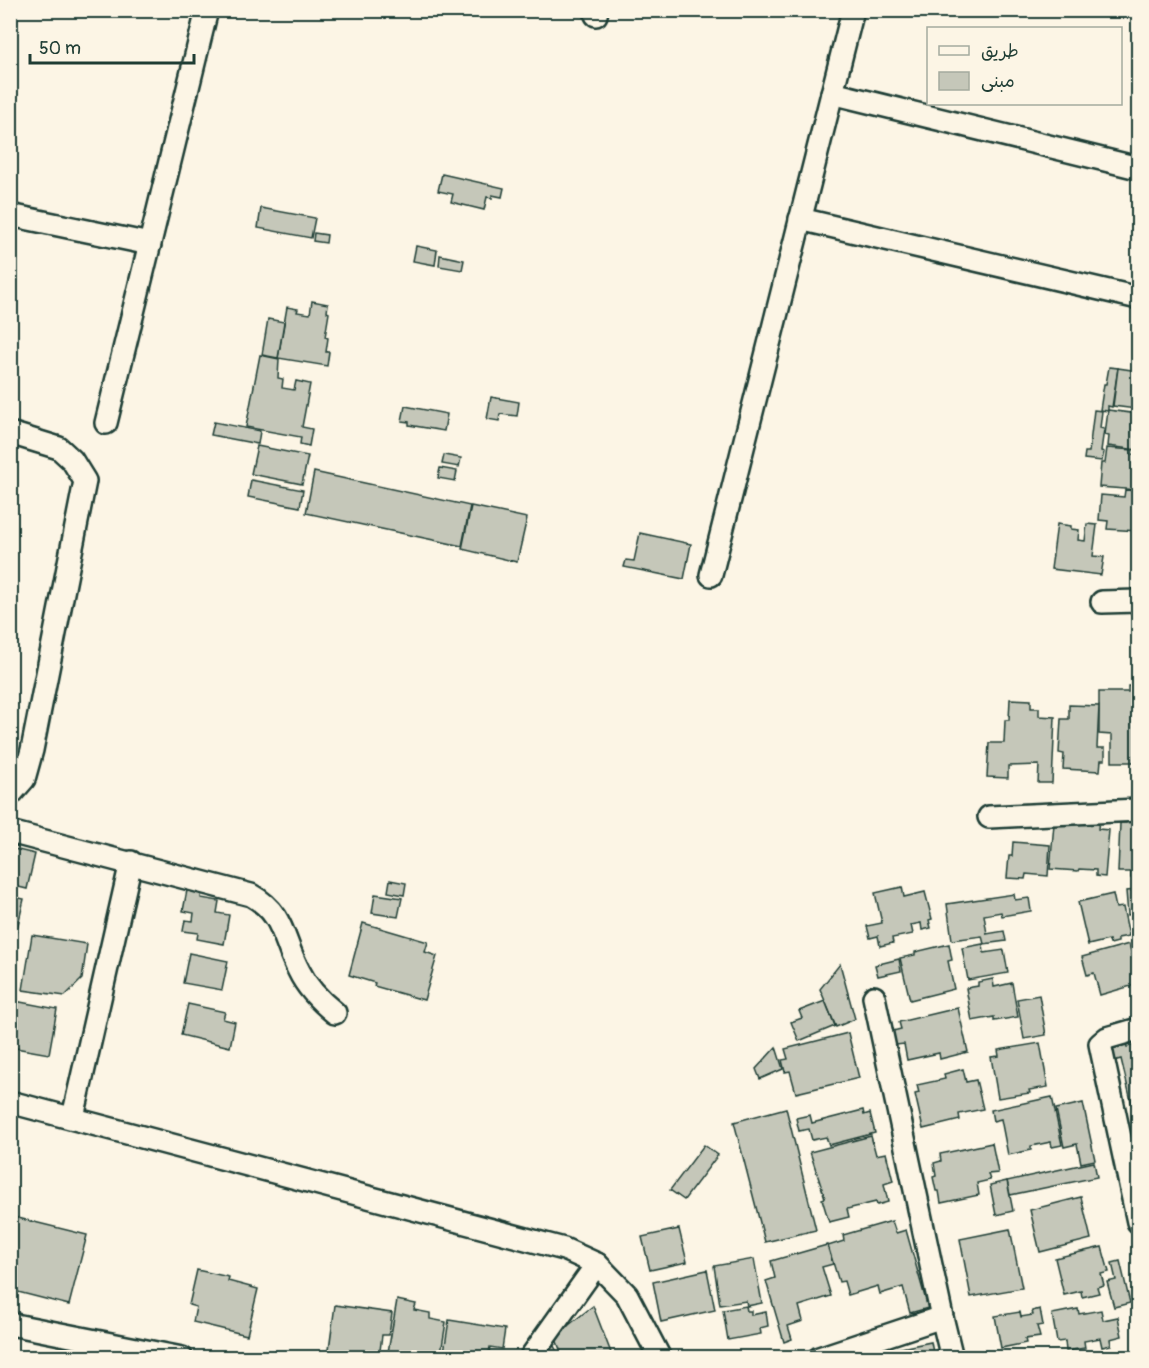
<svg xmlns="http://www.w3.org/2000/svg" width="1149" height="1368" font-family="Pangolin,'Playpen Sans Arabic',sans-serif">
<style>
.building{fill:#c5c7b9;stroke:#1f3d34;stroke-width:1.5}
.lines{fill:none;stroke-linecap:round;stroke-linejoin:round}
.minor-casing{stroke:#1f3d34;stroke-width:26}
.minor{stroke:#fcf5e5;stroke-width:21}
</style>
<rect width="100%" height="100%" fill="#fcf5e5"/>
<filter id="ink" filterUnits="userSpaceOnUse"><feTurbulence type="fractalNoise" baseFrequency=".0167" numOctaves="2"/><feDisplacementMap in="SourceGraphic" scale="12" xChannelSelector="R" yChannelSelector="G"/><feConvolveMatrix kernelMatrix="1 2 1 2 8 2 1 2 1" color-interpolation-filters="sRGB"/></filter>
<g filter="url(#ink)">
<g class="building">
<path d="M 442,174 L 504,188 L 502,197 L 492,195 L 492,198 L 487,197 L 484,210 L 451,202 L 453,194 L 438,191 Z"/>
<path d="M 261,208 L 315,218 L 311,238 L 258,228 Z"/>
<path d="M 314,233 L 327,235 L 326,243 L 313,241 Z"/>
<path d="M 416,246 L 437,250 L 435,265 L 413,261 Z"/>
<path d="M 440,255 L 464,260 L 462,270 L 439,266 Z"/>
<path d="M 312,301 L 328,304 L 327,312 L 329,313 L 325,337 L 328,338 L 326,352 L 329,352 L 327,366 L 278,358 L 287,307 L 298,309 L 297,312 L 310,314 Z"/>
<path d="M 268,319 L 284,322 L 278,358 L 262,355 Z"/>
<path d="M 260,355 L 279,359 L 278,378 L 283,379 L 282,388 L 294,390 L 296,381 L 310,384 L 302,427 L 312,429 L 309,446 L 300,444 L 301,437 L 246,427 Z"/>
<path d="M 1109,367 L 1118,368 L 1112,407 L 1108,406 L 1108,411 L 1100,410 L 1104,384 L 1106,384 Z"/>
<path d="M 1118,368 L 1138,371 L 1138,407 L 1136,406 L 1136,409 L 1113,406 Z"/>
<path d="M 491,397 L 519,402 L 517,416 L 500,414 L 499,421 L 487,419 Z"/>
<path d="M 405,406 L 447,414 L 444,431 L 409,425 L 409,422 L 402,421 Z"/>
<path d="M 1094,410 L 1102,411 L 1100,428 L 1104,429 L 1101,451 L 1104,452 L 1102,461 L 1084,459 L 1085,452 L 1089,452 Z"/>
<path d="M 1108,410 L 1138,414 L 1138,450 L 1108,446 L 1109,436 L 1105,435 Z"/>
<path d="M 214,422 L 260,431 L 258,444 L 211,435 Z"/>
<path d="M 257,446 L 308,456 L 302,484 L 251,474 Z"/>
<path d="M 1107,448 L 1133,450 L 1132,454 L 1138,455 L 1138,490 L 1099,487 L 1101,463 L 1105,463 Z"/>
<path d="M 444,455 L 461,458 L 459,467 L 442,464 Z"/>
<path d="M 440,468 L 457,471 L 455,481 L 438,478 Z"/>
<path d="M 314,472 L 470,506 L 462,546 L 306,513 Z"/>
<path d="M 251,480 L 303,490 L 300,507 L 248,497 Z"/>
<path d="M 1125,490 L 1138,491 L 1138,531 L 1107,529 L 1108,521 L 1099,520 L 1101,495 L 1124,497 Z"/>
<path d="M 471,506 L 527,518 L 517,562 L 462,549 Z"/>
<path d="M 1057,524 L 1071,526 L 1071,529 L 1079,530 L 1078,540 L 1085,541 L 1087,524 L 1097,525 L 1093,556 L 1104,557 L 1101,575 L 1051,569 Z"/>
<path d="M 640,533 L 691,544 L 684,579 L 624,567 L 626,560 L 634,561 Z"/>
<path d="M 1128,686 L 1138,686 L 1138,762 L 1112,762 L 1112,735 L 1099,734 L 1099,692 L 1128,692 Z"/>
<path d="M 1010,699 L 1031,700 L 1031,708 L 1039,708 L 1039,716 L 1055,717 L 1052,783 L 1038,783 L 1039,765 L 1008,766 L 1008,778 L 987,777 L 989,743 L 1004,743 L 1005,720 L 1009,720 Z"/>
<path d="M 1069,705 L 1099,706 L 1097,748 L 1105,748 L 1105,760 L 1101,760 L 1100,771 L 1063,769 L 1064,754 L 1059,753 L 1061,719 L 1069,719 Z"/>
<path d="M 1126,812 L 1138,812 L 1138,878 L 1131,878 L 1131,872 L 1118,872 L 1120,823 L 1126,823 Z"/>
<path d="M 1062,815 L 1099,818 L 1098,829 L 1109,830 L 1105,877 L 1096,876 L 1096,870 L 1079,869 L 1078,871 L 1050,869 L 1054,824 L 1061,825 Z"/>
<path d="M 1013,842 L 1050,845 L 1048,876 L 1026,874 L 1025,879 L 1007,878 L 1009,856 L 1012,856 Z"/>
<path d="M 10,848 L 35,854 L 27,889 L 10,885 Z"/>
<path d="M 390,880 L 406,883 L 404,895 L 388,892 Z"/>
<path d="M 188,885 L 202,888 L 201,898 L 219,901 L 217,913 L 229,915 L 224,944 L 197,939 L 198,933 L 183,931 L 185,920 L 193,921 L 194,913 L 183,911 Z"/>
<path d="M 902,887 L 904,897 L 925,892 L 932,919 L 929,920 L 931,928 L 922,930 L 921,923 L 911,925 L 913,934 L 892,938 L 893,943 L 880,946 L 878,936 L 870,938 L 867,926 L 882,923 L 875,893 Z"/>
<path d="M 1138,890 L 1138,914 L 1128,915 L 1126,891 Z"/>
<path d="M 375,894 L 402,898 L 398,917 L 372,913 Z"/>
<path d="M 1014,894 L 1015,900 L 1029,898 L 1031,911 L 1002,916 L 1001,912 L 984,915 L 987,934 L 1004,931 L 1006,941 L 984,944 L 982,936 L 952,940 L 947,904 Z"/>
<path d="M 1113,894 L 1116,908 L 1123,907 L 1129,936 L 1118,938 L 1118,942 L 1110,944 L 1109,940 L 1088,945 L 1078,902 Z"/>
<path d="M 10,896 L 24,899 L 14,942 L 10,941 Z"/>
<path d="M 1138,922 L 1138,946 L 1134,923 Z"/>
<path d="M 363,923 L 428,942 L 425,952 L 437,956 L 424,1000 L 374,986 L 375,983 L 349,975 Z"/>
<path d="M 32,935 L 87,944 L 82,979 L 65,996 L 23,990 Z"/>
<path d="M 949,944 L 952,960 L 948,961 L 954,989 L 910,1000 L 900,958 L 915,955 L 915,952 Z"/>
<path d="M 983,944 L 984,953 L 1004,950 L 1008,973 L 968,980 L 962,948 Z"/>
<path d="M 1129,944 L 1138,977 L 1138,984 L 1100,995 L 1094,973 L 1087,975 L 1082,957 Z"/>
<path d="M 189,953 L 228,961 L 222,990 L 183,983 Z"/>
<path d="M 899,959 L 901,971 L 878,976 L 875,965 Z"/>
<path d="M 840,964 L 855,1019 L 836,1027 L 820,989 Z"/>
<path d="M 993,979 L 994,987 L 1012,983 L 1018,1017 L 994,1021 L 994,1017 L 972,1021 L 966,988 L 978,986 L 978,982 Z"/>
<path d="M 1039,995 L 1046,1035 L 1024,1039 L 1017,999 Z"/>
<path d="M 15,1001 L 57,1009 L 49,1054 L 10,1047 L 10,1023 Z"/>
<path d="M 825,1001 L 835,1026 L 799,1041 L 791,1022 L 802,1018 L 799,1011 Z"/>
<path d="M 188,1004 L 225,1012 L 223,1019 L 235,1022 L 230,1047 L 181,1035 Z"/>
<path d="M 958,1008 L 968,1052 L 940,1059 L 939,1053 L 907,1060 L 904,1044 L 896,1045 L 893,1031 L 901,1029 L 899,1022 Z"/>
<path d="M 848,1033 L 859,1078 L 796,1093 L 790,1071 L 785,1072 L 782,1060 L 788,1059 L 785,1049 Z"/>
<path d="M 1125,1040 L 1127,1047 L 1138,1044 L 1138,1107 L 1133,1109 L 1121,1059 L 1110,1062 L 1106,1045 Z"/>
<path d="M 1040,1043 L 1048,1087 L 1029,1090 L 1030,1093 L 998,1098 L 991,1057 L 999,1056 L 998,1050 Z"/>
<path d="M 776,1047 L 783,1069 L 760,1079 L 756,1069 Z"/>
<path d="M 963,1069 L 966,1082 L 976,1080 L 983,1109 L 959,1114 L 960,1120 L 923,1129 L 915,1094 L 919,1093 L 917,1085 L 945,1079 L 944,1074 Z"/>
<path d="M 1052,1097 L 1062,1145 L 1052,1147 L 1051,1142 L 1031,1146 L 1031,1150 L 1008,1155 L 1001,1119 L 993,1121 L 991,1110 Z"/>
<path d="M 1083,1103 L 1095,1160 L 1081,1163 L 1077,1144 L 1064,1147 L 1056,1109 Z"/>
<path d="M 786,1108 L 816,1230 L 765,1242 L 734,1122 Z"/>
<path d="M 863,1110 L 864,1115 L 870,1113 L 875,1133 L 829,1145 L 826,1137 L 812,1140 L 809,1129 L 799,1131 L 796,1118 L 810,1115 L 812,1123 Z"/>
<path d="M 1138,1130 L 1138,1151 L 1134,1132 Z"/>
<path d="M 871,1136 L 876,1155 L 886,1153 L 893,1181 L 884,1184 L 888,1202 L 877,1205 L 876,1202 L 847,1209 L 849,1217 L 829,1222 L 822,1199 L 825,1198 L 810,1152 Z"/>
<path d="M 992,1143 L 998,1173 L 988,1174 L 990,1180 L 977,1183 L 979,1195 L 941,1203 L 939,1191 L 936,1191 L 933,1177 L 936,1176 L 934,1163 L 941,1161 L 940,1154 Z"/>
<path d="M 704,1145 L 718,1155 L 684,1200 L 670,1190 Z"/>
<path d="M 1094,1162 L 1097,1177 L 1010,1195 L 1007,1181 Z"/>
<path d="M 1007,1181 L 1013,1211 L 996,1215 L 990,1185 Z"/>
<path d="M 1081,1197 L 1091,1239 L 1040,1252 L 1030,1210 Z"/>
<path d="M 10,1216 L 87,1235 L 69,1305 L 10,1290 Z"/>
<path d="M 892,1221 L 896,1233 L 906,1230 L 928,1308 L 910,1313 L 903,1287 L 880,1294 L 878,1286 L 848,1295 L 844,1281 L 839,1282 L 828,1246 L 844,1241 L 843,1235 Z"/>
<path d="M 679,1229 L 687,1262 L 650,1270 L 642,1237 Z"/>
<path d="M 1010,1229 L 1022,1288 L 971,1297 L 960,1239 Z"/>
<path d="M 827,1245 L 833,1264 L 822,1267 L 831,1296 L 799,1306 L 803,1321 L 788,1326 L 792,1339 L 784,1342 L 766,1281 L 775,1278 L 771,1261 Z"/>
<path d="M 1102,1247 L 1109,1272 L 1101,1274 L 1104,1285 L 1097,1287 L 1099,1293 L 1082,1297 L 1081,1291 L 1064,1295 L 1055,1258 Z"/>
<path d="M 754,1259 L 762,1303 L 747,1306 L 746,1301 L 720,1305 L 714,1266 Z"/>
<path d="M 1120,1261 L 1130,1303 L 1114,1307 L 1107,1282 L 1116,1280 L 1112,1263 Z"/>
<path d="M 197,1270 L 229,1277 L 228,1281 L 258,1289 L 247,1335 L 193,1322 L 196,1307 L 189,1305 Z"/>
<path d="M 707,1270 L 715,1310 L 661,1322 L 653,1282 Z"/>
<path d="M 397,1300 L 416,1304 L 414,1310 L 430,1313 L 430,1319 L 446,1322 L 441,1353 L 434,1352 L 433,1358 L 387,1358 Z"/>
<path d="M 335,1305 L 392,1313 L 389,1335 L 382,1335 L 379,1358 L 328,1357 Z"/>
<path d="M 593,1306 L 613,1358 L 563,1358 L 555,1336 Z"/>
<path d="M 746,1306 L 747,1311 L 751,1311 L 751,1315 L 766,1312 L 768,1326 L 760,1328 L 761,1334 L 728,1340 L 723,1310 Z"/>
<path d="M 1040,1309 L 1043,1325 L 1037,1326 L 1040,1337 L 1025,1339 L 1026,1343 L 1001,1348 L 995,1316 L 1020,1312 L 1021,1317 L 1033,1315 L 1032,1311 Z"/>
<path d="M 1078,1309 L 1079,1314 L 1101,1310 L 1103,1320 L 1118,1317 L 1122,1336 L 1110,1339 L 1111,1345 L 1102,1347 L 1100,1338 L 1084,1341 L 1085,1348 L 1066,1351 L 1065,1341 L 1057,1342 L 1052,1314 Z"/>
<path d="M 449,1320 L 505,1329 L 502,1349 L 490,1347 L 488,1358 L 447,1358 L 448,1353 L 444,1352 Z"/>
<path d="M 552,1342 L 560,1358 L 541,1358 Z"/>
<path d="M 931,1342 L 934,1358 L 867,1358 L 866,1355 Z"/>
</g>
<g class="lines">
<g class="minor-casing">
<g id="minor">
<path d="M 596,15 L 597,10"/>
<path d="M 832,93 L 1138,168"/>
<path d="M 10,215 L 150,244"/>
<path d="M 800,219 L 1134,297"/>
<path d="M 106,423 L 207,10"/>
<path d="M 10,433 L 59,448 L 72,460 L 85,481 L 32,750 L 24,779 L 10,795"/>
<path d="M 711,575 L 853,10"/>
<path d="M 1102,602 L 1138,601"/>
<path d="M 989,817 L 1138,810"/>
<path d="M 10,832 L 251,895 C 285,914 282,939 299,971 C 307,988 320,1001 335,1013"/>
<path d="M 874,997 L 942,1317 L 952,1358"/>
<path d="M 1138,1029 L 1107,1038 L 1100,1044 L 1138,1222"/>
<path d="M 10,1102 L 564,1249 L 597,1264 L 627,1295 L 660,1358"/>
<path d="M 73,1117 L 131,862"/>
<path d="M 10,1324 L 182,1358"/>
<path d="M 530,1358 L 597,1264"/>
<path d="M 819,1358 L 942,1317"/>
</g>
</g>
<use href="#minor" class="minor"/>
</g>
</g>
<rect width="1149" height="1368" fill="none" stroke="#fcf5e5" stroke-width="36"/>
<rect x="18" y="18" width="1113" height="1332" fill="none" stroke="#1f3d34" stroke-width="2" filter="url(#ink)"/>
<rect x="927" y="27" width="195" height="78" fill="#fcf5e5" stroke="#a4ab9e" stroke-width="1.5"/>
<rect x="939" y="46" width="30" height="9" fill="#fcf5e5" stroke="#a4ab9e" stroke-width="1.5"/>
<text x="981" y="57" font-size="18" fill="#1f3d34">طريق</text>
<rect x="939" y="72" width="30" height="18" fill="#c5c7b9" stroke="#a4ab9e" stroke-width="1.5"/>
<text x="981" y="87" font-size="18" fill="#1f3d34">مبنى</text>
<path d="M30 54v9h164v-9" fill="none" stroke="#1f3d34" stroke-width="3"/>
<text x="39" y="54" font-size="18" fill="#1f3d34" stroke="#fcf5e5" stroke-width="4.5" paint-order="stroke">50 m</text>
</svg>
